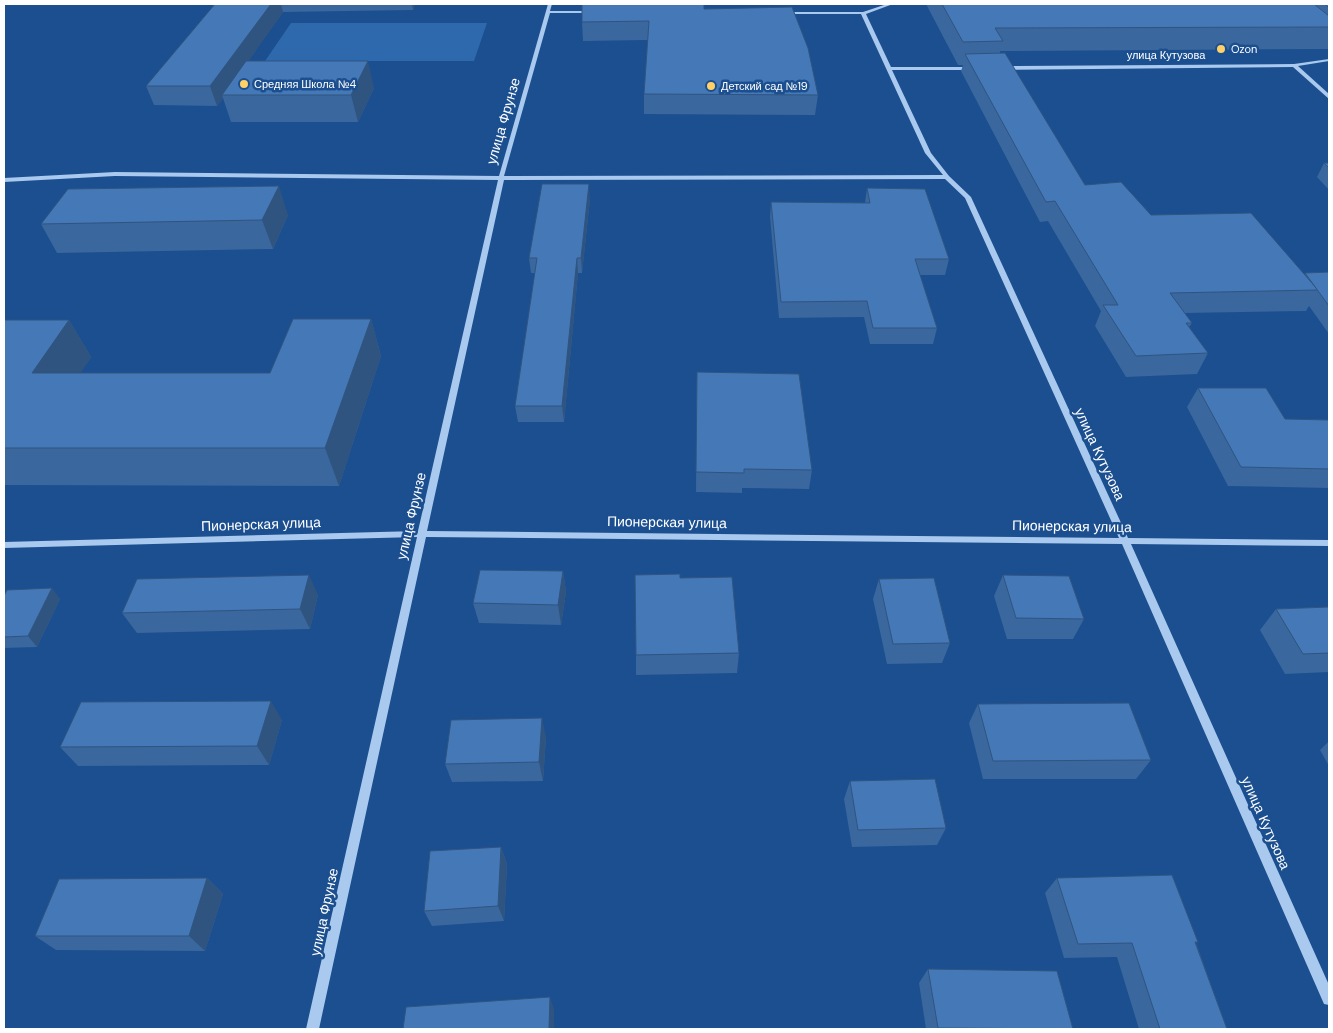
<svg xmlns="http://www.w3.org/2000/svg" width="1333" height="1033" font-family="'DM Sans',sans-serif">
<style>
.green{fill:#2e69ad}
.lines{fill:none;stroke-linecap:round;stroke-linejoin:round}
.minor{fill:#a9c9ee;fill-rule:evenodd}
.wall{fill:#3a679d}
.shaded-wall{fill:#305480}
.building{fill:#4478b7;stroke:#305480}
.poi-dot{fill:#ffd166;stroke:#1b4f8f;stroke-width:2}
.labels{text-anchor:middle;stroke-width:5;stroke-linejoin:round;paint-order:stroke}
.far-poi-label{font-size:11px;fill:#fff;stroke:#1b4f8f;text-anchor:start}
.far-street-label{font-size:11px;fill:#fff;stroke:#1b4f8f}
.street-label{font-size:14px;fill:#fff;stroke:#1b4f8f}
</style>
<rect width="100%" height="100%" fill="#1b4f8f"/>
<path class="green" d="M 291,23 L 487,23 L 474,61 L 265,61 Z"/>
<g class="lines">
<g class="minor">
<path d="M 548,4 L 552,4 L 550,11 L 592,11 L 594,12 L 592,13 L 550,13 L 504,176 L 943,175 L 925,153 L 861,14 L 783,14 L 781,13 L 783,12 L 863,12 L 887,4 L 893,4 L 866,14 L 891,67 L 976,67 L 976,69 L 974,70 L 892,70 L 931,153 L 949,176 L 971,197 L 1128,538 L 1329,540 L 1329,546 L 1131,544 L 1329,985 L 1329,1005 L 1324,1004 L 1122,544 L 426,537 L 319,1029 L 306,1029 L 417,537 L 4,548 L 4,542 L 418,531 L 498,180 L 115,176 L 4,182 L 4,178 L 115,172 L 499,176 ZM 945,179 L 965,198 L 1119,538 L 427,531 L 504,180 Z"/>
<path d="M 1329,59 L 1329,61 L 1298,66 L 1329,94 L 1329,99 L 1293,67 L 1002,70 L 999,68 L 1002,66 L 1294,64 Z"/>
</g>
</g>
<g class="wall">
<path d="M 215,4 L 415,4 L 413,10 L 283,12 L 248,61 L 374,88 L 358,122 L 231,122 L 223,98 L 217,106 L 154,105 L 146,86 Z"/>
<path d="M 926,4 L 1329,4 L 1329,49 L 1000,51 L 1000,53 L 1085,185 L 1151,215 L 1304,275 L 1305,273 L 1329,272 L 1329,334 L 1309,306 L 1306,311 L 1185,313 L 1192,323 L 1189,327 L 1208,353 L 1197,374 L 1126,377 L 1095,326 L 1101,311 L 1048,221 L 1040,222 L 961,71 L 963,65 L 958,65 Z"/>
<path d="M 704,9 L 818,95 L 815,115 L 644,114 L 644,94 L 648,40 L 583,41 L 582,22 Z"/>
<path d="M 1324,163 L 1329,163 L 1329,190 L 1317,177 Z"/>
<path d="M 867,188 L 949,259 L 945,275 L 920,275 L 937,328 L 933,344 L 870,344 L 864,317 L 779,318 L 770,217 L 771,202 L 865,203 Z"/>
<path d="M 590,199 L 582,273 L 578,273 L 564,422 L 518,422 L 515,406 L 535,273 L 531,273 L 529,258 Z"/>
<path d="M 288,215 L 273,249 L 57,253 L 41,224 Z"/>
<path d="M 371,319 L 381,356 L 339,486 L 4,485 L 4,320 L 69,320 L 91,357 L 80,373 L 270,373 Z"/>
<path d="M 697,372 L 812,470 L 809,489 L 742,488 L 742,493 L 696,492 Z"/>
<path d="M 1198,388 L 1285,419 L 1329,420 L 1329,488 L 1228,486 L 1187,407 Z"/>
<path d="M 563,571 L 566,592 L 561,625 L 479,623 L 473,603 Z"/>
<path d="M 1003,575 L 1084,619 L 1073,639 L 1007,639 L 994,596 Z"/>
<path d="M 879,579 L 950,643 L 942,663 L 887,664 L 873,599 Z"/>
<path d="M 318,595 L 310,629 L 137,633 L 122,613 Z"/>
<path d="M 4,596 L 60,599 L 37,647 L 4,648 Z"/>
<path d="M 1329,607 L 1329,672 L 1285,674 L 1260,630 L 1276,609 Z"/>
<path d="M 739,653 L 737,673 L 636,675 L 636,655 Z"/>
<path d="M 978,704 L 1151,760 L 1136,779 L 983,779 L 969,723 Z"/>
<path d="M 282,720 L 269,765 L 78,766 L 60,747 Z"/>
<path d="M 546,737 L 543,781 L 452,782 L 445,764 Z"/>
<path d="M 1329,741 L 1329,766 L 1320,750 Z"/>
<path d="M 850,781 L 946,828 L 937,845 L 852,847 L 844,799 Z"/>
<path d="M 501,847 L 507,864 L 504,921 L 432,926 L 424,911 Z"/>
<path d="M 207,878 L 223,894 L 205,951 L 56,950 L 35,936 Z"/>
<path d="M 1057,878 L 1198,942 L 1196,943 L 1227,1029 L 1139,1029 L 1117,957 L 1064,958 L 1045,893 Z"/>
<path d="M 928,969 L 1072,1029 L 926,1029 L 919,983 Z"/>
</g>
<g class="shaded-wall">
<path d="M 271,4 L 281,4 L 283,12 L 225,95 L 222,95 L 223,98 L 217,106 L 210,86 Z"/>
<path d="M 412,4 L 415,4 L 413,10 Z"/>
<path d="M 368,61 L 374,88 L 358,122 L 351,95 Z"/>
<path d="M 589,184 L 590,199 L 582,273 L 581,258 Z"/>
<path d="M 279,186 L 288,215 L 273,249 L 262,220 Z"/>
<path d="M 577,258 L 578,273 L 564,422 L 562,406 Z"/>
<path d="M 371,319 L 381,356 L 339,486 L 325,448 Z"/>
<path d="M 69,320 L 91,357 L 56,411 L 32,373 Z"/>
<path d="M 563,571 L 566,592 L 561,625 L 558,605 Z"/>
<path d="M 309,575 L 318,595 L 310,629 L 300,609 Z"/>
<path d="M 52,588 L 60,599 L 37,647 L 28,636 Z"/>
<path d="M 271,701 L 282,720 L 269,765 L 257,746 Z"/>
<path d="M 542,718 L 546,737 L 543,781 L 539,762 Z"/>
<path d="M 501,847 L 507,864 L 504,921 L 498,906 Z"/>
<path d="M 207,878 L 223,894 L 205,951 L 189,936 Z"/>
<path d="M 550,997 L 554,1010 L 554,1029 L 549,1029 Z"/>
</g>
<g class="building">
<path d="M 215,4 L 271,4 L 210,86 L 146,86 Z"/>
<path d="M 582,4 L 704,4 L 704,9 L 792,7 L 808,48 L 818,95 L 644,94 L 649,21 L 582,22 Z"/>
<path d="M 942,4 L 1314,4 L 1329,16 L 1329,27 L 995,28 L 1003,41 L 963,42 Z"/>
<path d="M 1325,4 L 1329,4 L 1329,8 Z"/>
<path d="M 1005,53 L 1085,185 L 1121,182 L 1151,215 L 1251,213 L 1318,290 L 1170,293 L 1192,323 L 1186,323 L 1208,353 L 1136,356 L 1103,305 L 1118,305 L 1055,201 L 1046,202 L 965,54 Z"/>
<path d="M 246,61 L 368,61 L 351,95 L 222,95 Z"/>
<path d="M 1324,163 L 1329,163 L 1329,168 Z"/>
<path d="M 542,184 L 589,184 L 581,258 L 577,258 L 562,406 L 515,406 L 537,258 L 529,258 Z"/>
<path d="M 279,186 L 262,220 L 41,224 L 68,189 Z"/>
<path d="M 867,188 L 925,189 L 949,259 L 915,259 L 937,328 L 873,328 L 867,301 L 781,302 L 771,202 L 870,203 Z"/>
<path d="M 1329,272 L 1329,306 L 1305,273 Z"/>
<path d="M 293,319 L 371,319 L 325,448 L 4,448 L 4,320 L 69,320 L 32,373 L 270,373 Z"/>
<path d="M 697,372 L 799,374 L 812,470 L 744,469 L 744,473 L 696,472 Z"/>
<path d="M 1198,388 L 1266,388 L 1285,419 L 1329,420 L 1329,469 L 1241,467 Z"/>
<path d="M 480,570 L 563,571 L 558,605 L 473,603 Z"/>
<path d="M 680,574 L 680,578 L 732,577 L 739,653 L 636,655 L 635,575 Z"/>
<path d="M 309,575 L 300,609 L 122,613 L 137,579 Z"/>
<path d="M 1003,575 L 1069,576 L 1084,619 L 1016,618 Z"/>
<path d="M 934,578 L 950,643 L 893,644 L 879,579 Z"/>
<path d="M 52,588 L 28,636 L 4,637 L 4,596 L 7,590 Z"/>
<path d="M 1329,607 L 1329,653 L 1303,654 L 1276,609 Z"/>
<path d="M 271,701 L 257,746 L 60,747 L 81,702 Z"/>
<path d="M 1129,703 L 1151,760 L 993,761 L 978,704 Z"/>
<path d="M 542,718 L 539,762 L 445,764 L 451,720 Z"/>
<path d="M 935,779 L 946,828 L 858,830 L 850,781 Z"/>
<path d="M 501,847 L 498,906 L 424,911 L 430,851 Z"/>
<path d="M 1172,875 L 1198,942 L 1195,942 L 1227,1029 L 1160,1029 L 1132,943 L 1078,944 L 1057,878 Z"/>
<path d="M 207,878 L 189,936 L 35,936 L 59,879 Z"/>
<path d="M 928,969 L 1057,971 L 1073,1029 L 938,1028 Z"/>
<path d="M 550,997 L 549,1029 L 403,1029 L 406,1007 Z"/>
</g>
<g class="poi-dot">
<circle cx="1221" cy="49" r="5"/>
<circle cx="244" cy="84" r="5"/>
<circle cx="711" cy="86" r="5"/>
</g>
<g class="labels">
<g class="far-poi-label">
<text x="1231" y="53">Ozon</text>
<text x="254" y="88">Средняя Школа №4</text>
<text x="721" y="90">Детский сад №19</text>
</g>
<g class="far-street-label">
<text x="1166" y="59">улица Кутузова</text>
</g>
<g class="street-label">
<text transform="translate(503 121) rotate(-74)" y="5">улица Фрунзе</text>
<text transform="translate(1100 454) rotate(65)" y="5">улица Кутузова</text>
<text transform="translate(411 516) rotate(-77)" y="5">улица Фрунзе</text>
<text transform="translate(667 522) rotate(1)" y="5">Пионерская улица</text>
<text transform="translate(261 524) rotate(-2)" y="5">Пионерская улица</text>
<text transform="translate(1072 526) rotate(1)" y="5">Пионерская улица</text>
<text transform="translate(1266 823) rotate(66)" y="5">улица Кутузова</text>
<text transform="translate(324 912) rotate(-78)" y="5">улица Фрунзе</text>
</g>
</g>
<rect width="1333" height="1033" fill="none" stroke="#ffffff" stroke-width="10"/>
</svg>
